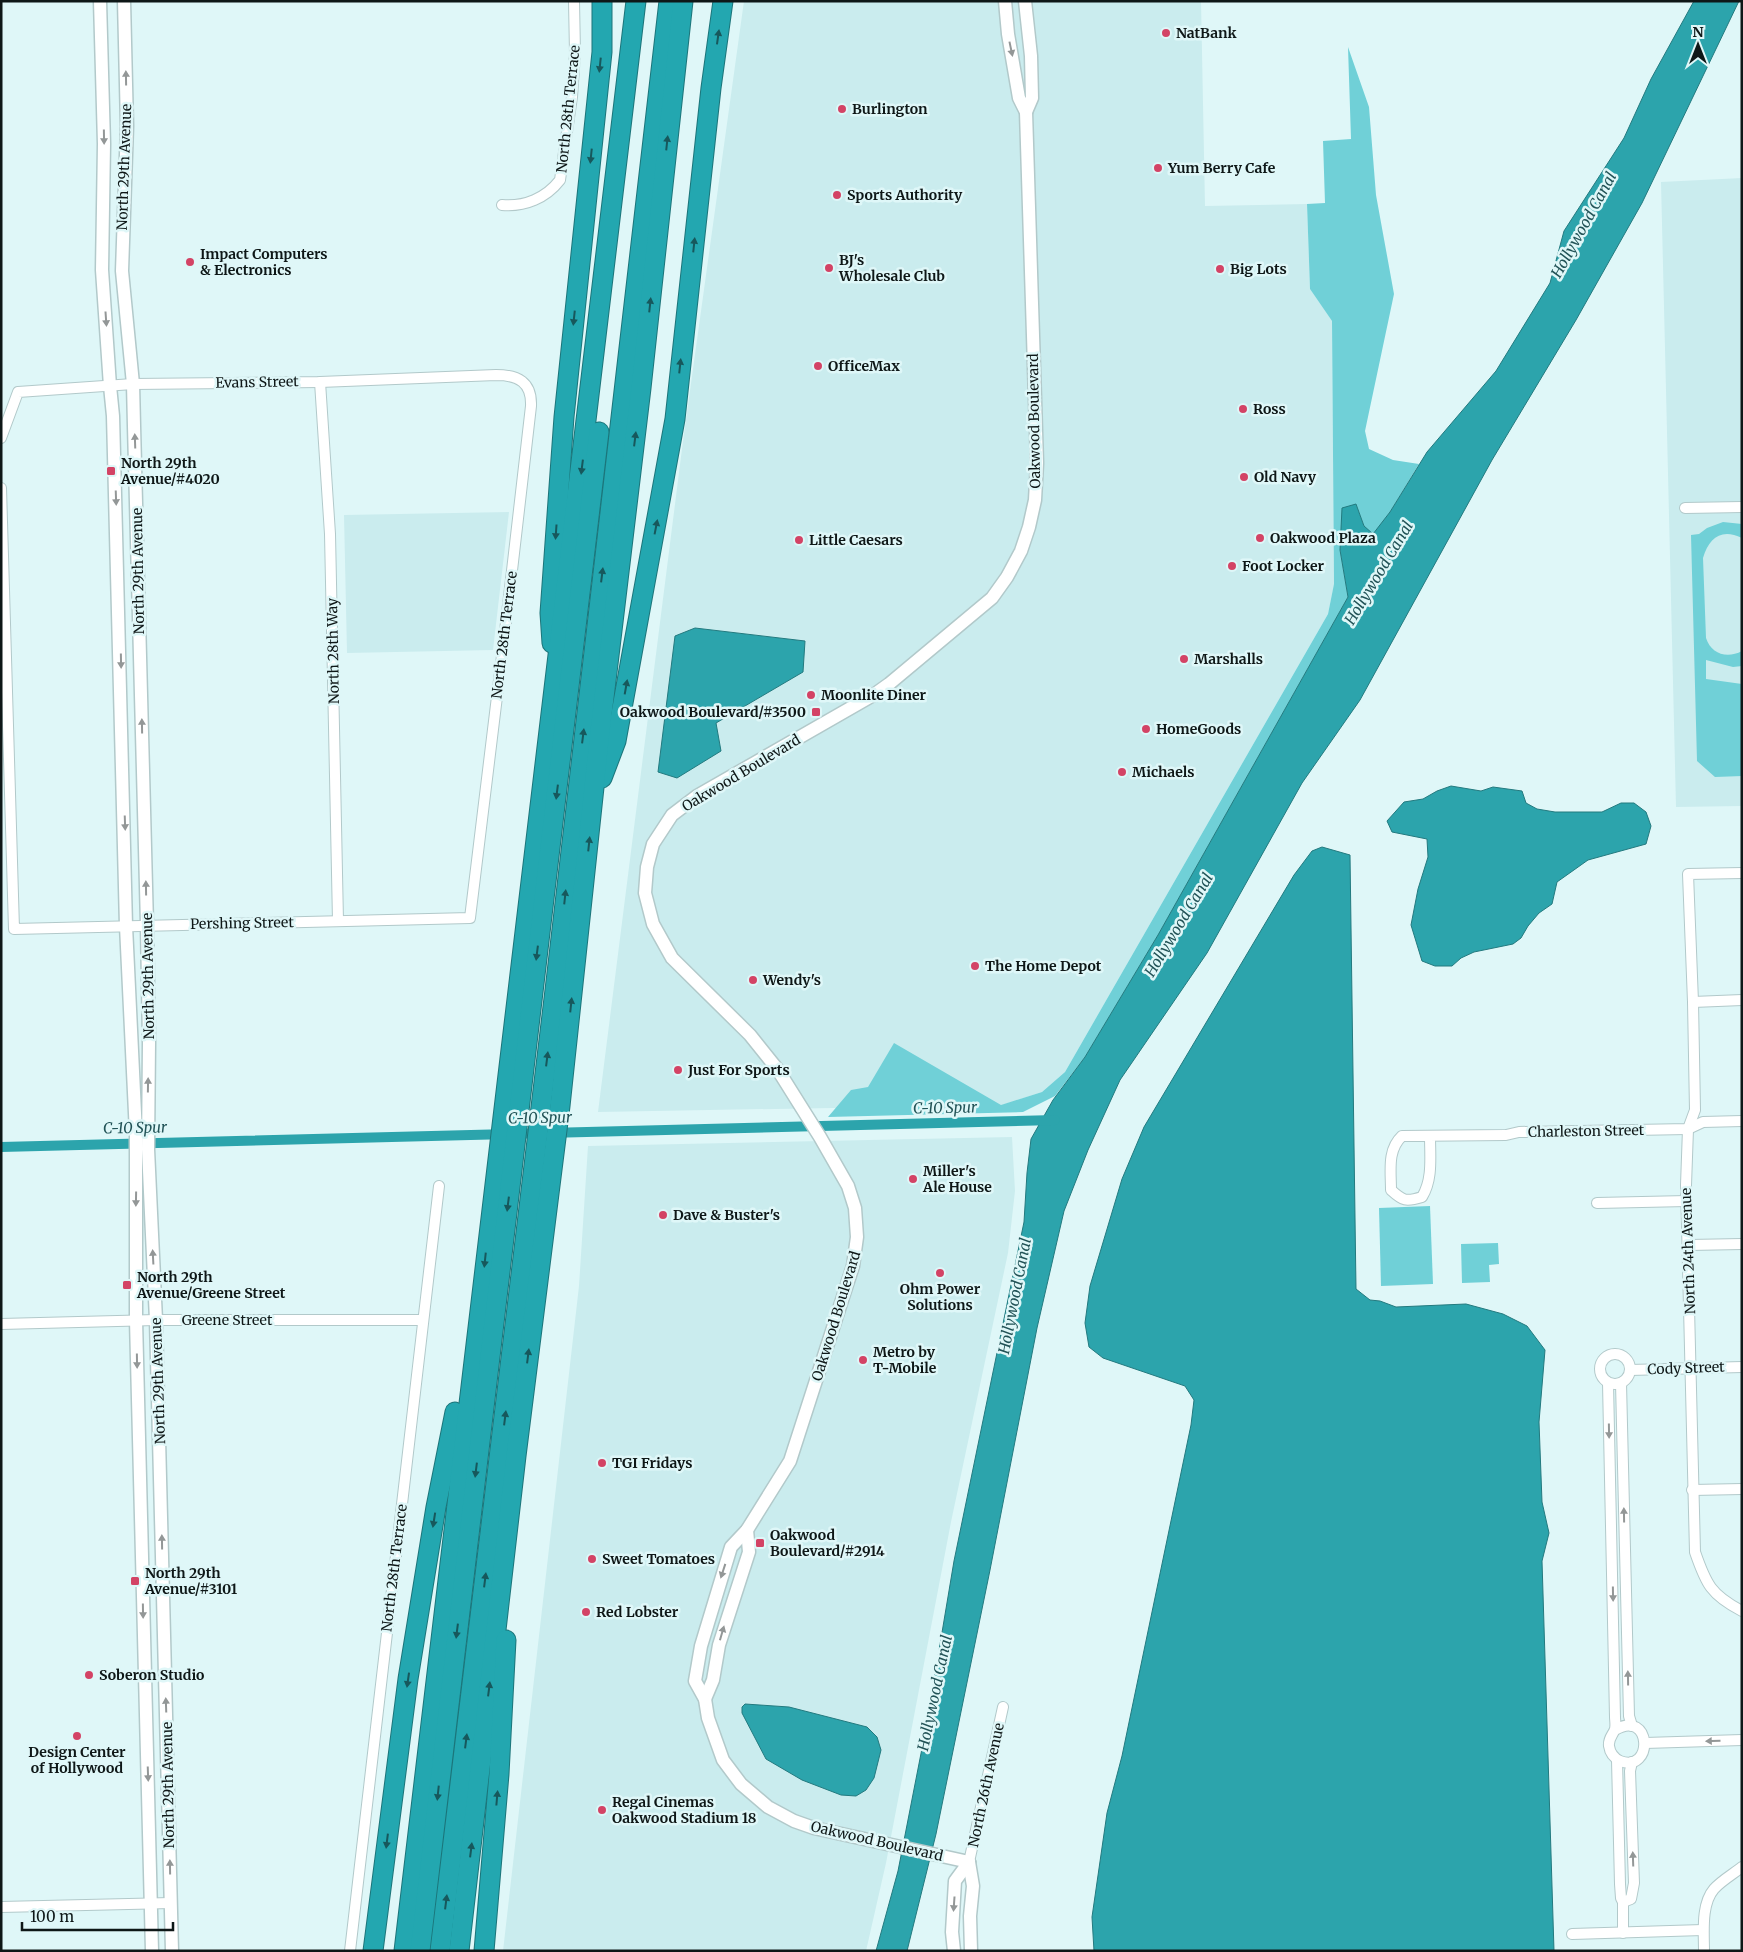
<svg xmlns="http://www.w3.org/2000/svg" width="1743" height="1952" font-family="Merriweather,serif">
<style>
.built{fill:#caecee}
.green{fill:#70d0d7}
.water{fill:#2ca4ac;stroke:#237a7f}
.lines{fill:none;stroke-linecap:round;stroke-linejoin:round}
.canal{stroke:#2ca4ac;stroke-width:10}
.minor-casing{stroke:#b2c9ca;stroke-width:12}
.tertiary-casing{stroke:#b2c9ca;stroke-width:15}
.motorway-casing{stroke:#1c757a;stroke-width:21}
.minor{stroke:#fff;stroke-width:10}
.tertiary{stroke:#fff;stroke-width:12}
.motorway{stroke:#23a7b0;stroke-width:19}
.oneway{fill:#17585c}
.oneway2{fill:#939797}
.poi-dot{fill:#d34365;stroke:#dff7f8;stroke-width:2}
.labels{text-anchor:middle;stroke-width:5;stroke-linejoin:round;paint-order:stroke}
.poi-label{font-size:14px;font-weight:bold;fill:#0e1717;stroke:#dff7f8;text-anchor:start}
.street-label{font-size:14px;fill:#0e1717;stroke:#dff7f8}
.water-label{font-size:15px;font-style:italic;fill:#225357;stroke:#dff7f8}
</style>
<rect width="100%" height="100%" fill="#dff7f8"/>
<g class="built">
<path d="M 744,1 L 1201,1 L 1205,206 L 1307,204 L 1310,289 L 1332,321 L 1334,585 L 1328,614 L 1065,1072 L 1042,1092 L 1002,1105 L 598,1112 L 683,441 Z"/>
<path d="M 1742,178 L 1742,806 L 1676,807 L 1661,182 Z"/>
<path d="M 509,512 L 493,650 L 347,653 L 344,515 Z"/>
<path d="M 1012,1137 L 1015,1191 L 1008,1253 L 951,1522 L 886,1863 L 866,1951 L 503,1951 L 579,1286 L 588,1146 Z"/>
</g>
<g class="green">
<path d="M 1348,47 L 1369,107 L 1376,195 L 1394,294 L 1365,431 L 1369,449 L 1393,460 L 1419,464 L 1390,512 L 1373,535 L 1364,526 L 1356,504 L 1340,550 L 1348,597 L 1158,935 L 1085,1057 L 1055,1096 L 1023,1112 L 828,1117 L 851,1090 L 868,1087 L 894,1043 L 1001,1105 L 1042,1092 L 1065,1072 L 1328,614 L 1334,584 L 1332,321 L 1310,289 L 1307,204 L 1325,203 L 1323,141 L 1351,139 Z"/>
<path d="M 1723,522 L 1742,524 L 1742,538 C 1721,528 1709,538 1703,558 L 1706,638 C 1711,654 1727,659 1742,651 L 1742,666 L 1733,667 L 1706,660 L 1706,679 L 1742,684 L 1742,776 L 1715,777 L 1697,761 L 1691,535 L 1699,534 L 1707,528 Z"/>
<path d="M 1430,1206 L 1433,1284 L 1381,1286 L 1379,1208 Z"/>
<path d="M 1498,1243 L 1499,1264 L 1489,1265 L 1490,1282 L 1462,1283 L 1461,1244 Z"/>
</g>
<g class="water">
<path d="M 1694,1 L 1739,1 L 1642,203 L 1576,320 L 1492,460 L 1360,700 L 1302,783 L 1207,953 L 1120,1080 L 1088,1150 L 1064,1211 L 1037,1328 L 990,1570 L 936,1834 L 907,1951 L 876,1951 L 898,1871 L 926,1728 L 954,1561 L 1024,1222 L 1027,1173 L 1031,1139 L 1053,1100 L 1085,1057 L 1158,935 L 1348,597 L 1340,550 L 1342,508 L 1356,504 L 1364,526 L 1373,534 L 1390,512 L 1427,452 L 1496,371 L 1550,283 L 1564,231 L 1624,138 L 1651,79 Z"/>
<path d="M 695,628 L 805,641 L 803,672 L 716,723 L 721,751 L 677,778 L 658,772 L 675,636 Z"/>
<path d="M 1451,786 L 1481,791 L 1493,787 L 1522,791 L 1526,803 L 1537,809 L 1555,812 L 1602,812 L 1621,803 L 1634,803 L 1646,812 L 1651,826 L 1646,844 L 1588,860 L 1557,882 L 1552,904 L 1539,913 L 1528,926 L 1521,938 L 1513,944 L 1474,952 L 1461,958 L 1452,966 L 1435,966 L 1422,961 L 1411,925 L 1418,889 L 1428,857 L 1427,839 L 1392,832 L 1387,821 L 1404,802 L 1423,799 L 1437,791 Z"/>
<path d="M 1322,847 L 1350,855 L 1356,1289 L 1370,1300 L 1380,1301 L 1396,1307 L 1466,1304 L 1503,1314 L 1527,1326 L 1545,1350 L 1539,1422 L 1542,1502 L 1549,1533 L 1542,1561 L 1554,1951 L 1094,1951 L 1092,1917 L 1107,1813 L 1122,1756 L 1191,1425 L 1194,1400 L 1185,1386 L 1103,1358 L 1089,1347 L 1085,1323 L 1090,1286 L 1122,1179 L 1144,1127 L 1294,875 L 1312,851 Z"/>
<path d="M 745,1704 L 789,1707 L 867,1727 L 877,1737 L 881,1750 L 874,1778 L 866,1790 L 856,1796 L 841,1795 L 802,1780 L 766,1759 L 742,1713 L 742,1707 Z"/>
</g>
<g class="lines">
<path class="canal" d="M 1,1147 L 1055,1120"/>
<g class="minor-casing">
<g id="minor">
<path d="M 502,205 C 525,207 546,198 560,180 L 572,97 L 575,53 L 574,1"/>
<path d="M 320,382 L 330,534 L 338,921"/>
<path d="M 1,438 L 18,392 L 133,384 L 320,382 L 496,375 C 518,375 532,382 531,406 L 505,631 L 470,918 L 14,929 L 1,488"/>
<path d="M 1685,508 L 1742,507"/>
<path d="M 1742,873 L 1688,874 L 1693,1002 L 1695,1110 L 1688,1129 L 1686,1185 L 1695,1552 C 1706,1584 1711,1595 1742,1611"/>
<path d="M 1693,1002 L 1742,1000"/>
<path d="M 1430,1136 C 1430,1157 1433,1179 1422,1197 C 1406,1202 1403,1201 1391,1190 C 1391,1171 1387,1150 1402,1136 L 1506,1135 L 1519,1132 L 1688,1129 L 1703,1122 L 1742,1121"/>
<path d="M 1597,1203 L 1687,1201"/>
<path d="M 1689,1245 L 1742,1244"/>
<path d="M 1,1324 L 156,1320 L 423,1320"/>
<circle cx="1615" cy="1369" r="15"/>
<path d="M 1630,1370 L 1742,1367"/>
<path d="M 1608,1383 L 1615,1717 C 1615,1720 1616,1725 1615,1729 C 1613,1735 1608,1738 1609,1746 C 1610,1753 1614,1758 1620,1761 C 1654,1774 1652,1708 1615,1730"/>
<path d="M 1621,1383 L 1629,1716 L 1632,1726"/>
<path d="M 1692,1490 L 1742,1489"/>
<path d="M 1645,1743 L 1742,1740"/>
<path d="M 1617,1760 L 1620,1884 L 1621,1898 L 1623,1902 L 1623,1933"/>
<path d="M 969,1862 L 1003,1707"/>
<path d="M 1623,1902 L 1631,1899 L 1634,1883 L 1630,1771 L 1632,1762"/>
<path d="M 1,1907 L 171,1903"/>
<path d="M 1572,1934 L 1703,1930"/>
<path d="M 350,1951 L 439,1186"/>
<path d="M 1704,1951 C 1704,1932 1701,1904 1714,1889 C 1721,1881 1733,1874 1742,1867"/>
</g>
</g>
<g class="tertiary-casing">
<g id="tertiary">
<path d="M 100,1 L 104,144 L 102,270 L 110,386 L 113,416 L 126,926 L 136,1134 L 136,1320 L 152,1951"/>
<path d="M 124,1 L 127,126 L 122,271 L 133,384 L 134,426 L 147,925 L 149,1043 L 148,1149 L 156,1320 L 172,1951"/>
<path d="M 1025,1 L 1031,56 L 1032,98 L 1026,112"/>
<path d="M 705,1699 L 713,1680 L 719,1645 L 749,1552 L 747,1530"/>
<path d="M 969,1862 L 814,1828 L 794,1821 L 768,1807 L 741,1784 L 723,1760 L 708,1718 L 705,1699 L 695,1681 L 701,1646 L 731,1547 L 747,1530 L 790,1461 L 853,1266 L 857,1237 L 855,1208 L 848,1186 L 820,1137 L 778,1070 L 750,1035 L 672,958 L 653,924 L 645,893 L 647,867 L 653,844 L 672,815 L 697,796 L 875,694 L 889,684 L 992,598 L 1007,577 L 1021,551 L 1029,527 L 1035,500 L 1037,463 L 1026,112 L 1019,98 L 1008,34 L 1005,1"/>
<path d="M 969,1862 L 973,1886 L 970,1916 L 971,1951"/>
<path d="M 954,1951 L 952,1932 L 955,1881 L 969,1862"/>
</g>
</g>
<g class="motorway-casing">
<g id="motorway">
<path d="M 552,643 L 550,613 L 564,417 L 602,52 L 602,1"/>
<path d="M 602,778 L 616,741 L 675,419 L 711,88 L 723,1"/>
<path d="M 373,1951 L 408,1679 L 436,1507 L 455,1412"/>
<path d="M 404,1951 C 478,1301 561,651 636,1"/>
<path d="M 420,1951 L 599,432"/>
<path d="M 440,1951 L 555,990 L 669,1"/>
<path d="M 459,1951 L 516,1456 L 560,1106 L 600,731 L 641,388 L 683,1"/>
<path d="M 484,1951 L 499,1774 L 506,1640"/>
</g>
</g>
<use href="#minor" class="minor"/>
<use href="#tertiary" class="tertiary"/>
<use href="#motorway" class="motorway"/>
</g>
<defs><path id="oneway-solid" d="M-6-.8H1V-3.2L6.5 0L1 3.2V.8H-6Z" transform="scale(1.25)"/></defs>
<g class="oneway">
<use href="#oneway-solid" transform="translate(718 37) rotate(-82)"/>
<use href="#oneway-solid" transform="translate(600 65) rotate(96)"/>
<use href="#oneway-solid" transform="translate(667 143) rotate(-84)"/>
<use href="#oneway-solid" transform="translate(591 156) rotate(96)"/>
<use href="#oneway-solid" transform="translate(694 245) rotate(-84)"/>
<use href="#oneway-solid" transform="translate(650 305) rotate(-84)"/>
<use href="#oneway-solid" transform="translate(574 318) rotate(96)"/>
<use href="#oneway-solid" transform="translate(680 366) rotate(-84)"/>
<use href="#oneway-solid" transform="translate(635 439) rotate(-83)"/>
<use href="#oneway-solid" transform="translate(582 467) rotate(97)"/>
<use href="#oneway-solid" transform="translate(656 527) rotate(-79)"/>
<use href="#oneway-solid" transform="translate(556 532) rotate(94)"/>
<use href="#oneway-solid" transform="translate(602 575) rotate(-83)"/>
<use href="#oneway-solid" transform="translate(626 687) rotate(-80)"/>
<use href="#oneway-solid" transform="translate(583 736) rotate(-83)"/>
<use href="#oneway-solid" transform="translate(557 792) rotate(97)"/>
<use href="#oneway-solid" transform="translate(589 844) rotate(-84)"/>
<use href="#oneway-solid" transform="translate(565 897) rotate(-84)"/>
<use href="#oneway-solid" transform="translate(537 953) rotate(97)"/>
<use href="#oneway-solid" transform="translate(571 1005) rotate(-84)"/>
<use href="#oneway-solid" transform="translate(547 1059) rotate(-83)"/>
<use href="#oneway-solid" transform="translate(508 1204) rotate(97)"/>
<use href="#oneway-solid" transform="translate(485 1260) rotate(96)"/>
<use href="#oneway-solid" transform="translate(528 1356) rotate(-83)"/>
<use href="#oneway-solid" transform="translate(505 1418) rotate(-83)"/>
<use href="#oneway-solid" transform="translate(476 1470) rotate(97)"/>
<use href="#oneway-solid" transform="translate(434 1520) rotate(99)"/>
<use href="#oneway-solid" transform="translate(485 1580) rotate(-83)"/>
<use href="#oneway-solid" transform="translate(457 1631) rotate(97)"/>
<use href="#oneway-solid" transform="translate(408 1680) rotate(98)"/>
<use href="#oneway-solid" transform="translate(489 1689) rotate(-83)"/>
<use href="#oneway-solid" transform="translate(466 1741) rotate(-83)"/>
<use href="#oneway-solid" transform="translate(438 1793) rotate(96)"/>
<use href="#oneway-solid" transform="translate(497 1798) rotate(-85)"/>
<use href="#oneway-solid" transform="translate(387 1841) rotate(97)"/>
<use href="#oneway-solid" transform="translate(471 1850) rotate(-83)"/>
<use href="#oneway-solid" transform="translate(446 1902) rotate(-83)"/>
</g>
<g class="oneway2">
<use href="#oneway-solid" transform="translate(1011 49) rotate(78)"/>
<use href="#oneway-solid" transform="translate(126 78) rotate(-91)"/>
<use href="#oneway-solid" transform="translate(104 137) rotate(89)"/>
<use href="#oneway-solid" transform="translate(106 319) rotate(86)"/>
<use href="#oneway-solid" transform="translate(135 441) rotate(-92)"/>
<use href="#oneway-solid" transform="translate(116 498) rotate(88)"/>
<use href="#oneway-solid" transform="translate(121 661) rotate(89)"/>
<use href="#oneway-solid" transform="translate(142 726) rotate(-91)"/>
<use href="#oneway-solid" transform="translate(125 823) rotate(88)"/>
<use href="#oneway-solid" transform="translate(146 888) rotate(-91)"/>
<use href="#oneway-solid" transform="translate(148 1085) rotate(-89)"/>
<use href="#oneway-solid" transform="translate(136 1199) rotate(91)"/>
<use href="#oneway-solid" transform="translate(153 1257) rotate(-93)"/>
<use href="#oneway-solid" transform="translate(137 1361) rotate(89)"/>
<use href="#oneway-solid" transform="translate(1609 1431) rotate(89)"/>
<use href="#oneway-solid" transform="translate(1624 1515) rotate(-91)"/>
<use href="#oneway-solid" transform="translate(162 1542) rotate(-91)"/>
<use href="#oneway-solid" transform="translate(723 1571) rotate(108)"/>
<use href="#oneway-solid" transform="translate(1613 1594) rotate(89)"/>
<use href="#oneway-solid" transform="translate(143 1611) rotate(89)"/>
<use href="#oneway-solid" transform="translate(722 1633) rotate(-74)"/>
<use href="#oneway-solid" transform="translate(1628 1678) rotate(-91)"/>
<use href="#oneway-solid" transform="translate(166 1705) rotate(-92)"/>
<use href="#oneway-solid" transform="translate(1713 1741) rotate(178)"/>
<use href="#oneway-solid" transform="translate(148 1774) rotate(88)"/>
<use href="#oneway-solid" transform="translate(1633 1859) rotate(-92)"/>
<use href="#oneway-solid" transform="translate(170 1867) rotate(-91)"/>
<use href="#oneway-solid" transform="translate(954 1904) rotate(94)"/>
</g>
<g class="poi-dot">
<circle cx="1166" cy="33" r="5"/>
<circle cx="842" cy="109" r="5"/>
<circle cx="1158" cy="168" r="5"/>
<circle cx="837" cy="195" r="5"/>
<circle cx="190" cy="262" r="5"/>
<circle cx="829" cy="268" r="5"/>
<circle cx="1220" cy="269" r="5"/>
<circle cx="818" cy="366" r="5"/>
<circle cx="1243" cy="409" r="5"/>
<rect x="106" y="466" width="10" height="10" rx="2.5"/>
<circle cx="1244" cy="477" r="5"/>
<circle cx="1260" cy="538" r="5"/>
<circle cx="799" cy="540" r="5"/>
<circle cx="1232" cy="566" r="5"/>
<circle cx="1184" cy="659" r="5"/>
<circle cx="811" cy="695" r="5"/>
<rect x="811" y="707" width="10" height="10" rx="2.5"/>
<circle cx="1146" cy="729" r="5"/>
<circle cx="1122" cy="772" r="5"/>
<circle cx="975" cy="966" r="5"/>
<circle cx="753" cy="980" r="5"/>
<circle cx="678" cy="1070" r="5"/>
<circle cx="913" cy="1179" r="5"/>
<circle cx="663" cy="1215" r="5"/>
<circle cx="940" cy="1273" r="5"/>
<rect x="122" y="1280" width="10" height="10" rx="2.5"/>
<circle cx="863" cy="1360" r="5"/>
<circle cx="602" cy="1463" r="5"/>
<rect x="755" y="1538" width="10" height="10" rx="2.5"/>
<circle cx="592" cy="1559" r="5"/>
<rect x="130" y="1576" width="10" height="10" rx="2.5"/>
<circle cx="586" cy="1612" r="5"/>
<circle cx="89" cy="1675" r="5"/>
<circle cx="77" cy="1736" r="5"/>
<circle cx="602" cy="1810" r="5"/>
</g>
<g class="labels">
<g class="poi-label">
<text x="1176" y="38">NatBank</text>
<text x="852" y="114">Burlington</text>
<text x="1168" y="173">Yum Berry Cafe</text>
<text x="847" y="200">Sports Authority</text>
<text x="200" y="259">Impact Computers<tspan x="200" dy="16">&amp; Electronics</tspan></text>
<text x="839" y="265">BJ's<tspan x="839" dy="16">Wholesale Club</tspan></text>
<text x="1230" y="274">Big Lots</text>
<text x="828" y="371">OfficeMax</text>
<text x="1253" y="414">Ross</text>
<text x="121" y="468">North 29th<tspan x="121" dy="16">Avenue/#4020</tspan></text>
<text x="1254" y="482">Old Navy</text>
<text x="1270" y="543">Oakwood Plaza</text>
<text x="809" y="545">Little Caesars</text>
<text x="1242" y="571">Foot Locker</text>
<text x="1194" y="664">Marshalls</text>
<text x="821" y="700">Moonlite Diner</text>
<text x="806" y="717" text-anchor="end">Oakwood Boulevard/#3500</text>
<text x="1156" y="734">HomeGoods</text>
<text x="1132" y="777">Michaels</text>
<text x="985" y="971">The Home Depot</text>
<text x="763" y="985">Wendy's</text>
<text x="688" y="1075">Just For Sports</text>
<text x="923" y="1176">Miller's<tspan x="923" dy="16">Ale House</tspan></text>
<text x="673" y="1220">Dave &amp; Buster's</text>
<text x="137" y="1282">North 29th<tspan x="137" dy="16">Avenue/Greene Street</tspan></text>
<text x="940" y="1294" text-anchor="middle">Ohm Power<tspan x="940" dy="16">Solutions</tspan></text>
<text x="873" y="1357">Metro by<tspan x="873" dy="16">T-Mobile</tspan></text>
<text x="612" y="1468">TGI Fridays</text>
<text x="770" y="1540">Oakwood<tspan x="770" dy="16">Boulevard/#2914</tspan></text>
<text x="602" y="1564">Sweet Tomatoes</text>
<text x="145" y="1578">North 29th<tspan x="145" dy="16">Avenue/#3101</tspan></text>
<text x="596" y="1617">Red Lobster</text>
<text x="99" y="1680">Soberon Studio</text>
<text x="77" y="1757" text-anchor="middle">Design Center<tspan x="77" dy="16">of Hollywood</tspan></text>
<text x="612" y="1807">Regal Cinemas<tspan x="612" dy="16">Oakwood Stadium 18</tspan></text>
</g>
<g class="street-label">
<text transform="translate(568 109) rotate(-84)" y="5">North 28th Terrace</text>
<text transform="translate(124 167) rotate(-88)" y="5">North 29th Avenue</text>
<text transform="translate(257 382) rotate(-1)" y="5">Evans Street</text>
<text transform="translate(1034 421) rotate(-91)" y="5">Oakwood Boulevard</text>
<text transform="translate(138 571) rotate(-91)" y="5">North 29th Avenue</text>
<text transform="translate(504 635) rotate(-83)" y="5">North 28th Terrace</text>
<text transform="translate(333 651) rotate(-91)" y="5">North 28th Way</text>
<text transform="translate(741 773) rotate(-31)" y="5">Oakwood Boulevard</text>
<text transform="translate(242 923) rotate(-1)" y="5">Pershing Street</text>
<text transform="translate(148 976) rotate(-91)" y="5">North 29th Avenue</text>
<text transform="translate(1586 1131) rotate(-1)" y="5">Charleston Street</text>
<text transform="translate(1688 1251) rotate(-92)" y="5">North 24th Avenue</text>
<text transform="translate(836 1316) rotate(-73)" y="5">Oakwood Boulevard</text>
<text x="227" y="1325">Greene Street</text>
<text transform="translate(1686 1368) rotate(-2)" y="5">Cody Street</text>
<text transform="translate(158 1381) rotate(-92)" y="5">North 29th Avenue</text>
<text transform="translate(394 1568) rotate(-83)" y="5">North 28th Terrace</text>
<text transform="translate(168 1785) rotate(-91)" y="5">North 29th Avenue</text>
<text transform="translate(986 1785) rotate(-78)" y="5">North 26th Avenue</text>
<text transform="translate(877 1841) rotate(13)" y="5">Oakwood Boulevard</text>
</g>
<g class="water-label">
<text transform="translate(1584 225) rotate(-61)" y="5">Hollywood Canal</text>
<text transform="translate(1379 573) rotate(-59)" y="5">Hollywood Canal</text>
<text transform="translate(1179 925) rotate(-59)" y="5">Hollywood Canal</text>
<text transform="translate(945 1108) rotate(-1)" y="5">C-10 Spur</text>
<text transform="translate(540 1118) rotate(-1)" y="5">C-10 Spur</text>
<text transform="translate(135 1128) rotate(-1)" y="5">C-10 Spur</text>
<text transform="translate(1015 1296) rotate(-79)" y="5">Hollywood Canal</text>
<text transform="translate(935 1693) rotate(-78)" y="5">Hollywood Canal</text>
</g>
</g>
<rect width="1743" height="1952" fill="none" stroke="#0e1717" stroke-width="5"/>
<g transform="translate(1698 45)" stroke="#dff7f8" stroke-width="4" paint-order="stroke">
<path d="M0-4L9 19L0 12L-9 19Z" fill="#0e1717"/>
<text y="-8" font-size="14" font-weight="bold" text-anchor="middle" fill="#0e1717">N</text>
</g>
<path d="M22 1922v8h151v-8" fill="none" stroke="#0e1717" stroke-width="2.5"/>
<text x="30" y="1922" font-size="15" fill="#0e1717" stroke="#dff7f8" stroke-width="4" paint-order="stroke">100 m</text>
</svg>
